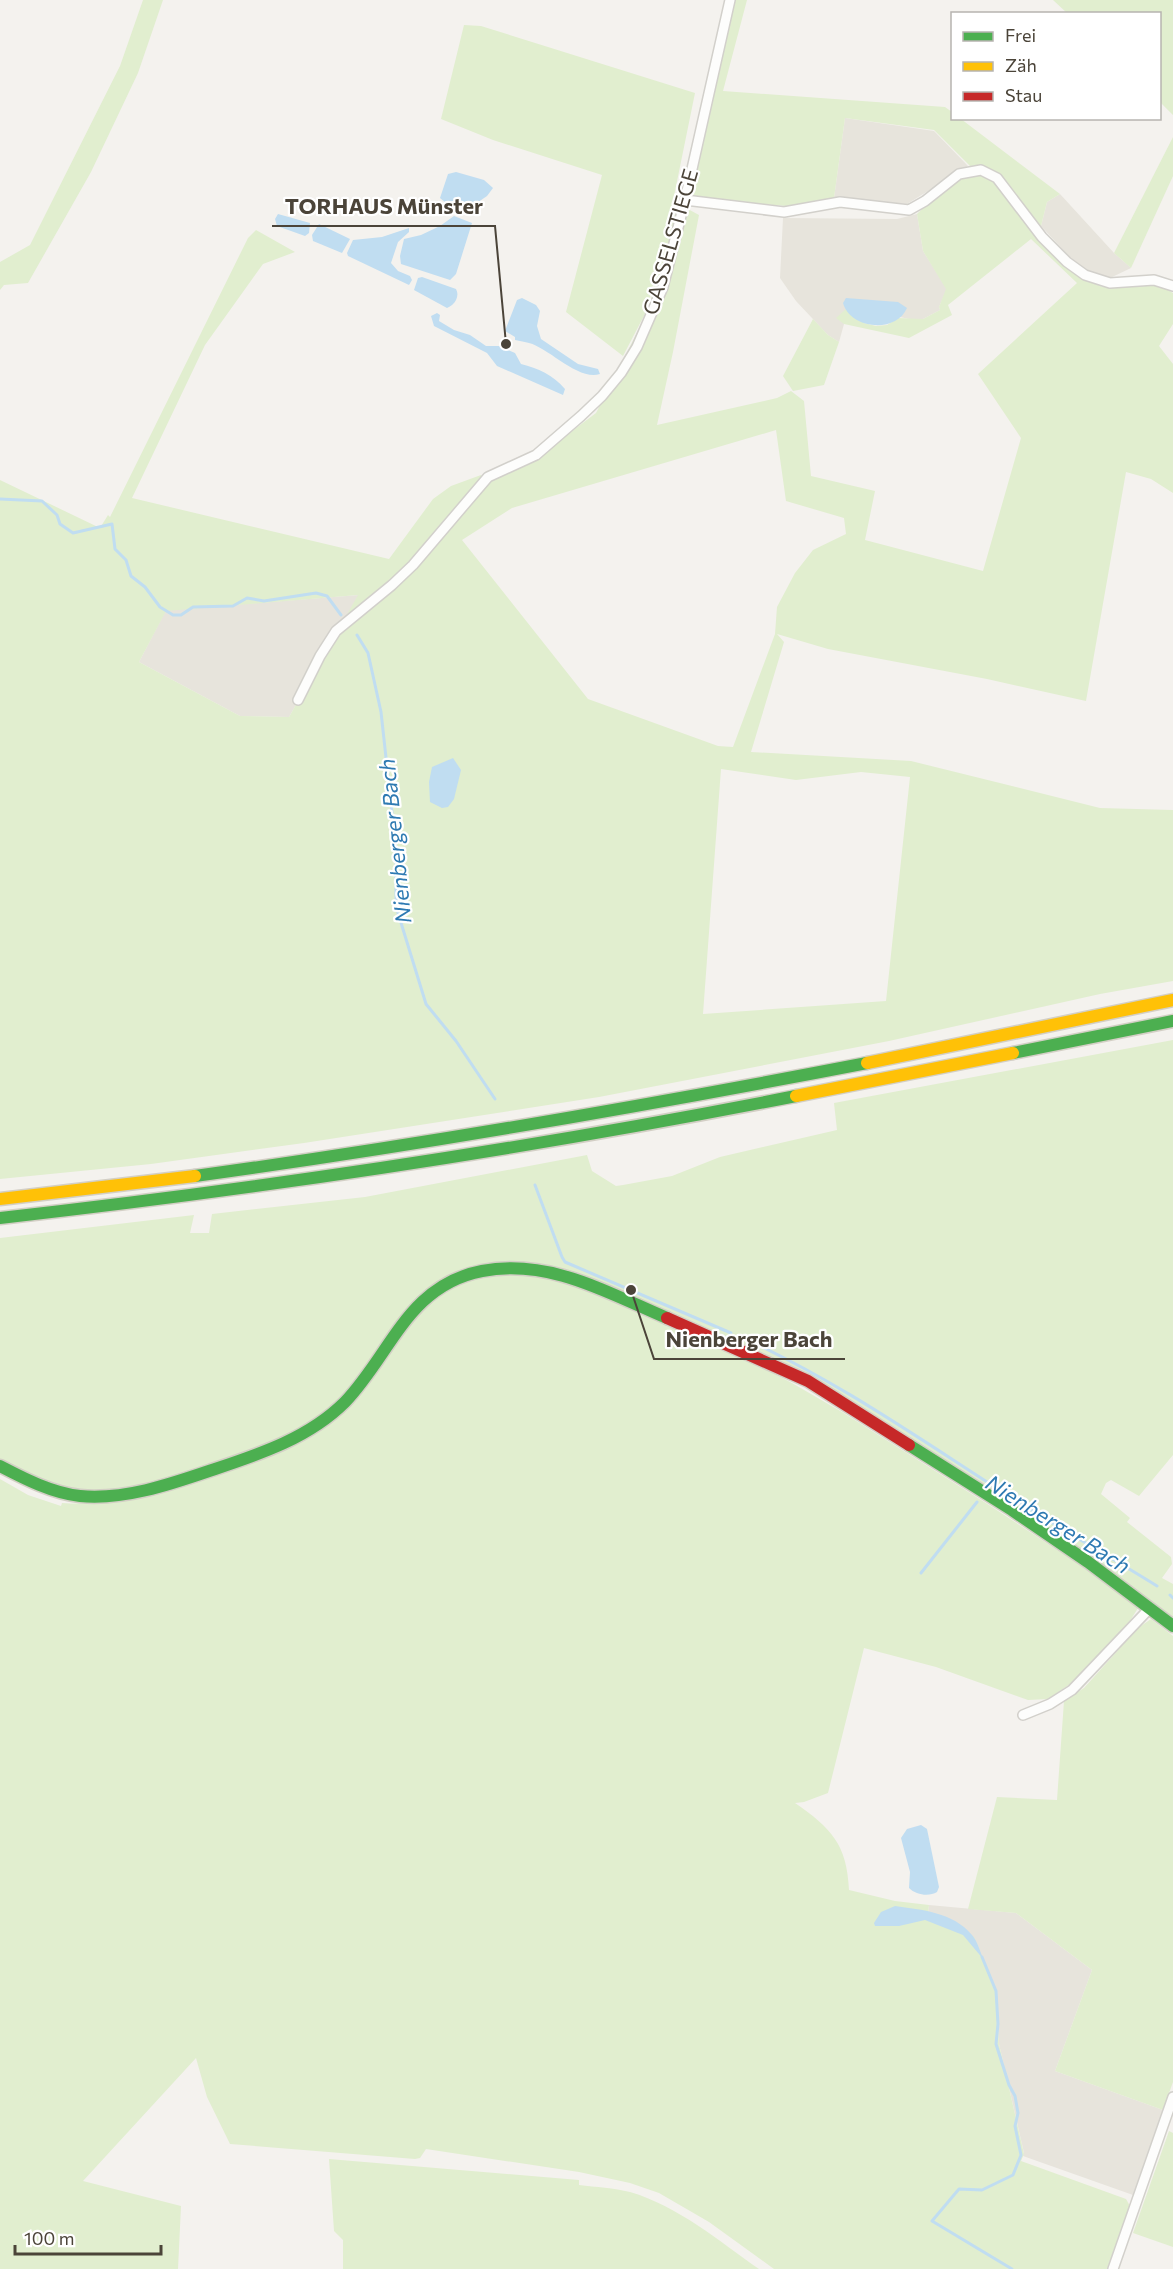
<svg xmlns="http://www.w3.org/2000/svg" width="1173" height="2269" font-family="Commissioner,sans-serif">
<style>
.residential{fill:#e7e4dc}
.green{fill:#e1eecf;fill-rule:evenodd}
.water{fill:#c0ddf1}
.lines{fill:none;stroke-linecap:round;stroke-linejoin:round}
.stream{stroke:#c0ddf1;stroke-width:3}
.street-casing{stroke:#d2d0cb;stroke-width:12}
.fast-casing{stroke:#d3cfc5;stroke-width:15}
.slow-casing{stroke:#d3cfc5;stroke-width:15}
.jam-casing{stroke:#d3cfc5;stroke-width:15}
.street{stroke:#fdfdfc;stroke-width:9}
.fast{stroke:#4caf50;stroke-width:12}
.slow{stroke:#ffc107;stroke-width:12}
.jam{stroke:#c62828;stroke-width:12}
.labels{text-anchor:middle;stroke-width:4.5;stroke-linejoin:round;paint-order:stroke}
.street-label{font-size:21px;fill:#4b4439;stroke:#fff}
.water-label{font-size:22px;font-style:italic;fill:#2e7ab2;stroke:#fff}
.leader{fill:none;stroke:#4b4439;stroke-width:2}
.callout-dot{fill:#4b4439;stroke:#fff;stroke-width:2}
.callout-label{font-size:22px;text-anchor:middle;font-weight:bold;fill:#4b4439;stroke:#fff;stroke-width:4.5;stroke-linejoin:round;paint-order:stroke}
</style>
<rect width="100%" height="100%" fill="#f4f2ee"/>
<g class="residential">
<path d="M 845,118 L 934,131 L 968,166 L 907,204 L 834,198 Z"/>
<path d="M 1060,194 L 1114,253 L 1131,268 L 1110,278 L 1082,270 L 1041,226 L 1047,202 Z"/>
<path d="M 917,214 L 923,251 L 947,289 L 939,307 L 940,310 L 923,319 L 914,320 L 876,312 L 844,324 L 839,342 L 828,335 L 796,301 L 780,278 L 783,218 L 897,219 Z"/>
<path d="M 359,595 L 289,717 L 240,716 L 139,662 L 166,610 Z"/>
<path d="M 929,1905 L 1016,1913 L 1092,1970 L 1055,2071 L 1163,2110 L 1133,2195 L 1023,2156 L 1024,2153 L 999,2044 L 996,1991 L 928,1913 Z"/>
</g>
<g class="green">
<path d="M 143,0 L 163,0 L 138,73 L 91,172 L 28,283 L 4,285 L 0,290 L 0,262 L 30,245 L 120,66 Z"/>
<path d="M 733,0 L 747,0 L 723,91 L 945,107 L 952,112 L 952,118 L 961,119 L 1060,194 L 1047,202 L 1041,226 L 983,165 L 970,166 L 934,130 L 845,118 L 834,198 L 798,207 L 678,197 L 712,93 Z"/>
<path d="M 1053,0 L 1173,0 L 1173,115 L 1160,102 L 1160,14 L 1067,13 Z"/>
<path d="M 464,25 L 481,26 L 695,93 L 673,201 L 699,215 L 673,352 L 657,425 L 777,398 L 791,391 L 804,401 L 811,476 L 875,491 L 865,540 L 983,571 L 1021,438 L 978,374 L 1077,283 L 1031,239 L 948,305 L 952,315 L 909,338 L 844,324 L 836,318 L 846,309 L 864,323 L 876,326 L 887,325 L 898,318 L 923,319 L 940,310 L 939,307 L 946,289 L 923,251 L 917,214 C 930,202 953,178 971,175 C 978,173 983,176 990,178 L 1081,278 L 1103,287 L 1149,284 L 1163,287 L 1173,293 L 1173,324 L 1159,346 L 1173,364 L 1173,493 L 1151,479 L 1126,472 L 1086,701 L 987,679 L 828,649 L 777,634 L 784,642 L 751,752 L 911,761 L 1100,808 L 1173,810 L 1173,981 L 1100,994 L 889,1041 L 599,1097 L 304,1143 L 151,1164 L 0,1179 L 0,480 L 100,528 L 108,515 L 110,517 L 248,238 L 256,230 L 295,252 L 263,264 L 205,345 L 132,498 L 389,559 L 433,499 L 451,486 L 481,475 L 483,483 L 531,462 L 596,413 L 649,309 L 660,255 L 647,310 L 623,356 L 566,312 L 602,175 L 493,140 L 441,119 ZM 776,430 L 786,501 L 844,518 L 846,534 L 813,550 L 795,573 L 777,607 L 775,634 L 733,747 L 718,746 L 588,699 L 462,540 L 512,508 ZM 358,595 L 289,717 L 240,716 L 139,662 L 166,611 ZM 721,769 L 796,780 L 861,772 L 910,777 L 886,1001 L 703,1014 Z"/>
<path d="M 1173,137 L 1173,176 L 1131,268 L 1114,253 Z"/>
<path d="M 813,319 L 828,335 L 839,342 L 824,385 L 793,391 L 783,376 Z"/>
<path d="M 1173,1040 L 1173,1455 L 1139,1496 L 1111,1480 L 1106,1483 L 1101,1494 L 1130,1518 L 1127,1522 L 1171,1557 L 1172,1564 L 1162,1578 L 1173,1584 L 1173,1621 L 828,1389 L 566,1275 L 508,1267 L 439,1287 L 369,1373 L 318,1424 L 188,1478 L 80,1496 L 0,1466 L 0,1238 L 194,1215 L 190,1233 L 209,1233 L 212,1214 L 365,1197 L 587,1155 L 592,1171 L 616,1186 L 623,1185 L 672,1176 L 720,1157 L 837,1130 L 834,1103 Z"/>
<path d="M 497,1271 L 541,1272 L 624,1302 L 736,1354 L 792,1383 L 842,1412 L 989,1505 L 1077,1563 L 1138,1608 L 1130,1621 L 1076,1680 L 1048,1699 L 1028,1700 L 936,1667 L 864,1648 L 828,1793 L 804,1802 L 795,1803 C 831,1828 847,1844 849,1890 L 895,1901 L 929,1905 L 928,1913 L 974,1937 L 996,1991 L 999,2044 L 1024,2154 L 1021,2161 L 1126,2199 L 1130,2206 L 1107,2269 L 774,2269 L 709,2222 L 659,2193 L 630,2183 L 579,2172 L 426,2149 L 420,2158 L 415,2159 L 230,2144 L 207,2097 L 196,2058 L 83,2181 L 181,2206 L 178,2269 L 0,2269 L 0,1479 L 28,1495 L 61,1506 L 62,1503 C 126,1507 185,1488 244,1465 C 285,1450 323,1435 354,1402 C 390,1363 409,1309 458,1283 C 470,1277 485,1275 497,1271 Z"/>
<path d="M 1151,1619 L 1173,1636 L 1173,2082 L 1163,2110 L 1055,2071 L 1092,1970 L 1016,1913 L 968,1909 L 997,1797 L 1057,1800 L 1064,1701 L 1084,1688 L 1138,1628 Z"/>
<path d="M 1169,2131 L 1173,2133 L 1173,2247 L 1133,2233 Z"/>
<path d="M 329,2159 L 579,2180 L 579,2185 C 596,2187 614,2188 630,2192 C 678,2206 719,2241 759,2269 L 343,2269 L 343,2240 L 334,2231 Z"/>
</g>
<g class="water">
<path d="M 456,172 L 484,180 L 493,188 L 487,196 L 471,207 L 455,206 L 446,203 L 440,198 L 448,174 Z"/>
<path d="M 278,214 L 310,223 L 309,233 L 305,236 L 277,226 L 275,219 Z"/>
<path d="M 454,216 L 472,223 L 456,274 L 450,280 L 401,264 L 400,256 L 404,239 L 421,235 L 440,226 Z"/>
<path d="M 319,224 L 350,239 L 342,253 L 313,241 L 312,235 Z"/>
<path d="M 409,228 L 409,232 L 398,242 L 391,263 L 398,271 L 410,276 L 412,280 L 409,285 L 348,256 L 347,253 L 353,240 L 382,237 Z"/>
<path d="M 422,277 L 456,289 C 460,296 455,305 447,308 L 414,290 L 418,278 Z"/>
<path d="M 522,298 L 536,305 L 540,311 L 537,326 L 541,339 L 578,364 L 598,369 L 600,374 C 578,381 549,348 529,343 C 525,342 520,341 515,340 L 515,337 L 505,331 L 517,300 Z"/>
<path d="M 846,298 L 898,302 L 907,308 C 896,334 850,329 843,303 Z"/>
<path d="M 437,313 L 440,315 L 439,321 L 454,330 L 470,335 L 486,346 L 499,346 L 515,353 L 521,364 C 538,368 553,375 565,389 L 563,395 L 497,366 L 487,353 L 434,326 L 431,316 Z"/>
<path d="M 453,758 L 461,770 L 454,799 L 448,807 L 442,808 L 430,802 L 429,782 L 432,767 Z"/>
<path d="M 921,1825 L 927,1829 L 939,1887 L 937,1892 C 929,1897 916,1895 909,1888 L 910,1872 L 901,1838 L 907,1829 Z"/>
<path d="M 895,1906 C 922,1910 953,1912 972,1935 C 978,1942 980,1952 984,1960 L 963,1935 L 925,1920 L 899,1926 L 875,1926 L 874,1923 L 881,1912 Z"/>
</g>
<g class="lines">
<g class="stream">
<path d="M 0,499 L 42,501 L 57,515 L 60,524 L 73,533 L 112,524 L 115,549 L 126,560 L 131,576 L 145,587 L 160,607 L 173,615 L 181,615 L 193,607 L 233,606 L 247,598 L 264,601 L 316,593 L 327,596 L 341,615"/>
<path d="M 357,635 L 368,653 L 381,712 L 396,849 L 396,898 L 398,913 L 426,1004 L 456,1041 L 495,1099"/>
<path d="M 535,1185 L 562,1257 L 565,1262 L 731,1333"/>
<path d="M 741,1337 C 832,1378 914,1435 998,1489 C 1050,1523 1104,1553 1157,1586"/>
<path d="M 921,1573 L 977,1502"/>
<path d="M 1170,1595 L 1173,1598"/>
<path d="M 982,1957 L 996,1991 L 998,2024 L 996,2044 L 1009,2085 L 1015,2096 L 1018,2113 L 1015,2126 L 1021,2155 L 1013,2175 L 982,2190 L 959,2189 L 932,2221 L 1012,2269"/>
</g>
<g class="street-casing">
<g id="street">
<path d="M 685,200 L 784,212 L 840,202 L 909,210 L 925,201 L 959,174 L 981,170 L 997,178 L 1042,237 L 1067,262 L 1085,275 L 1110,283 L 1154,280 L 1173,286"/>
<path d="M 298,700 L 320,656 L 336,631 L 392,585 L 413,565 L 488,477 L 536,455 L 581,416 L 602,396 L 621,373 L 637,347 L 663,287 L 685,200 L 730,0"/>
<path d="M 1023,1715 L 1050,1704 L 1072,1690 L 1150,1608"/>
<path d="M 1113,2269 L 1173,2097"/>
</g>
</g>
<g class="fast-casing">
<g id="fast">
<path d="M 1013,1053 L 1173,1021"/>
<path d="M 195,1176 C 421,1145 644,1106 867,1063"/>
<path d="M 0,1218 C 267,1188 532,1148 796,1096"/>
<path d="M 909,1445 L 1012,1510 L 1088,1562 L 1173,1626"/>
<path d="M 0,1466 C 25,1479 52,1493 80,1496 C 124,1500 168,1485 209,1471 C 257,1455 308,1439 345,1402 C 391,1354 408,1285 482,1271 C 549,1258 608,1293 667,1318"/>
</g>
</g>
<g class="slow-casing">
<g id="slow">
<path d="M 867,1063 L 1173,1000"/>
<path d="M 796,1096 L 1013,1053"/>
<path d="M 0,1199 L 195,1176"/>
</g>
</g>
<g class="jam-casing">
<path id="jam" d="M 667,1318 L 808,1381 L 909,1445"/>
</g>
<use href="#street" class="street"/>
<use href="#fast" class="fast"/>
<use href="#slow" class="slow"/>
<use href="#jam" class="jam"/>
</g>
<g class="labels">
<g class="street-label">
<text transform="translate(671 242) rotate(-74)" y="7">GASSELSTIEGE</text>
</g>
<g class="water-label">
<text transform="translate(395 841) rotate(-96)" y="8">Nienberger Bach</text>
<text transform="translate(1058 1524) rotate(32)" y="8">Nienberger Bach</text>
</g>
</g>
<path class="leader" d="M506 344L495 226H272M631 1290L654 1359H845"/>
<g class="callout-dot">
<circle cx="506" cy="344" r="6"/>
<circle cx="631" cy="1290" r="6"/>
</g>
<g class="callout-label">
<text x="384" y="214">TORHAUS Münster</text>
<text x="749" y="1347">Nienberger Bach</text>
</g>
<rect x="951" y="12" width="210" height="108" fill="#ffffff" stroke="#b7b4b0" stroke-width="1.5"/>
<rect x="963" y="32" width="30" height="9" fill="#4caf50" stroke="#b7b4b0" stroke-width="1.5"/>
<text x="1005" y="42" font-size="18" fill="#4b4439">Frei</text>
<rect x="963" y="62" width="30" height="9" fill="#ffc107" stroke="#b7b4b0" stroke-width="1.5"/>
<text x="1005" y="72" font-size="18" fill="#4b4439">Zäh</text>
<rect x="963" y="92" width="30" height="9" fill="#c62828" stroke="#b7b4b0" stroke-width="1.5"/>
<text x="1005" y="102" font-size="18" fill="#4b4439">Stau</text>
<path d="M15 2245v9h146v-9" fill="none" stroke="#4b4439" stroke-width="3"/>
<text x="24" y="2245" font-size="18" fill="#4b4439" stroke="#ffffff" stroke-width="4.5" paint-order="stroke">100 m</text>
</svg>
